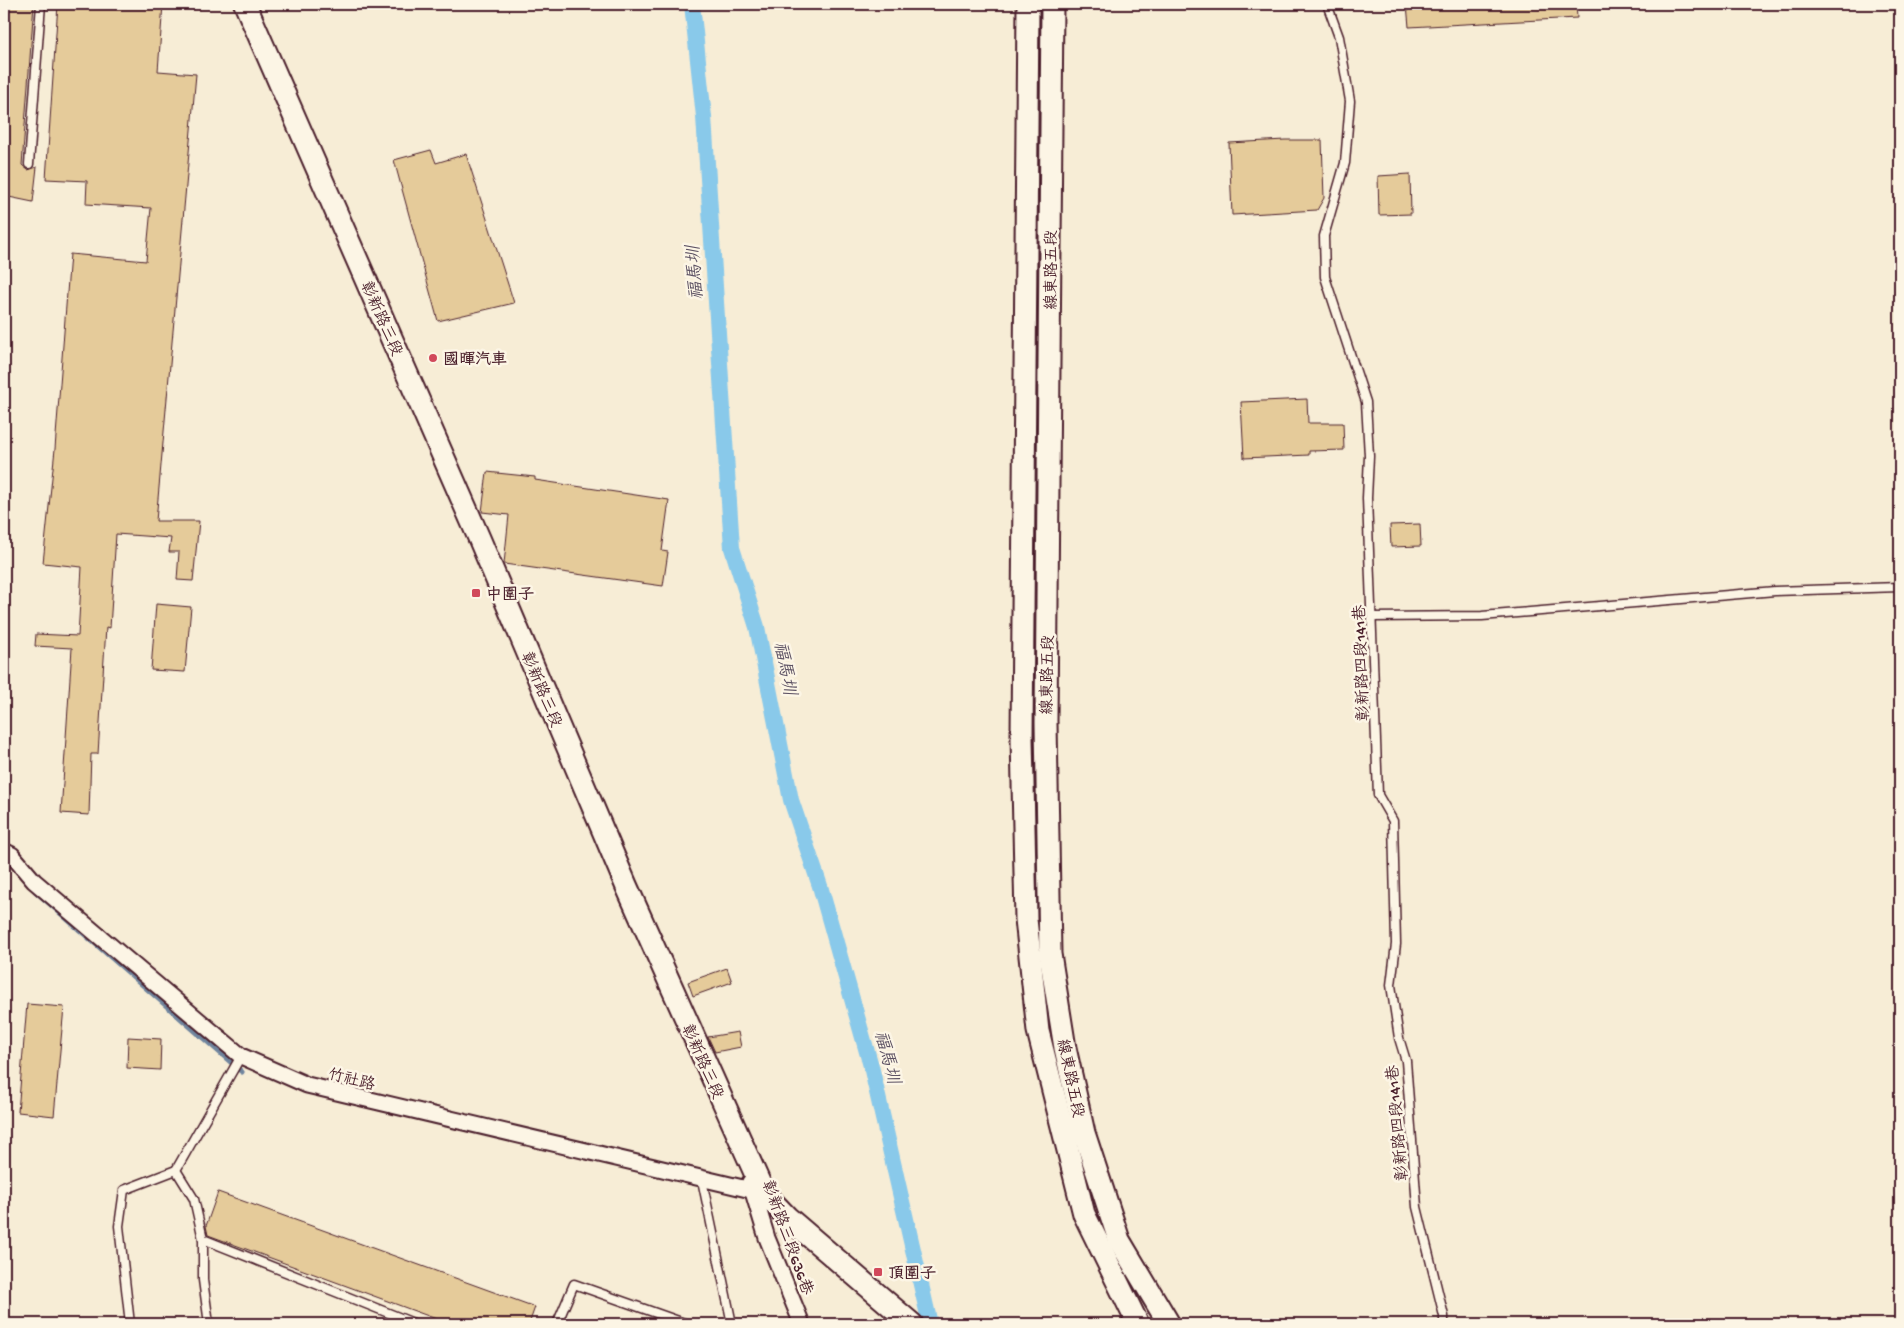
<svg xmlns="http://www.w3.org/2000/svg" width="1904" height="1328" font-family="'Gochi Hand','LXGW WenKai TC',sans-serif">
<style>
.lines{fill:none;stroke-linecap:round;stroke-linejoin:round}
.stream{stroke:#70859e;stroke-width:5}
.canal{stroke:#89c9ea;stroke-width:16}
.building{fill:#e5cb9a;stroke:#4a1f2b}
.lane-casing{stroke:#4a1f2b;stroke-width:11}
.street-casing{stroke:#4a1f2b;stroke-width:19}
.secondary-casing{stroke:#4a1f2b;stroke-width:25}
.lane{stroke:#fcf5e5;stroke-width:8}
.street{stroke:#fcf5e5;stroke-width:15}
.secondary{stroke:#fcf5e5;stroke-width:21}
.poi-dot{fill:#d1495b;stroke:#fcf5e5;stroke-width:2}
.labels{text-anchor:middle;stroke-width:5;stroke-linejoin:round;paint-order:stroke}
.street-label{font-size:16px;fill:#4a1f2b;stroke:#fcf5e5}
.poi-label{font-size:16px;font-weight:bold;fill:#4a1f2b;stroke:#fcf5e5;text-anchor:start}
.water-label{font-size:18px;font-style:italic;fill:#5d5264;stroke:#fcf5e5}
</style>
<rect width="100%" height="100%" fill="#f7edd6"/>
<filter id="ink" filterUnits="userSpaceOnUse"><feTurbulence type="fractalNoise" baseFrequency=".02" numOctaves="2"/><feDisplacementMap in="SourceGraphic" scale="10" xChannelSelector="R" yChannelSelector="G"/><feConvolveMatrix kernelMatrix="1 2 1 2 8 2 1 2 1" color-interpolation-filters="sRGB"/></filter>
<g filter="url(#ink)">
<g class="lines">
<path class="stream" d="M 35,891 L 242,1072"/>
<path class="canal" d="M 692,4 L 704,117 L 732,548 L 757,627 L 791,800 L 820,886 L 871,1066 L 930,1324"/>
</g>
<g class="building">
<path d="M 4,4 L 34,4 L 22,165 L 28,170 L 37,167 L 33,202 L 4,196 Z"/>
<path d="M 58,4 L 163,4 L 158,71 L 196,74 L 156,521 L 199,521 L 193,581 L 177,580 L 179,552 L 169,552 L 171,538 L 116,534 L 110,628 L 106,627 L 98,754 L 91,754 L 89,815 L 61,813 L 72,648 L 35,646 L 36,634 L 78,636 L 82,567 L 43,563 L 55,449 L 70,254 L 146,261 L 151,208 L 86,204 L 87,181 L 46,179 Z"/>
<path d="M 1407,4 L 1576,4 L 1577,18 L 1409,27 Z"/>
<path d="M 1285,140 L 1322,140 L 1324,198 L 1317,210 L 1232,215 L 1229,143 Z"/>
<path d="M 431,150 L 436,163 L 466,154 L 514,303 L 438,321 L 394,160 Z"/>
<path d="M 1410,174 L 1411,214 L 1379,215 L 1378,176 Z"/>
<path d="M 1307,399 L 1308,423 L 1343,423 L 1344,450 L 1309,451 L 1309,455 L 1244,458 L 1241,402 Z"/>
<path d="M 487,472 L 535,477 L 535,480 L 669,500 L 662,551 L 668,552 L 663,586 L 504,564 L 509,515 L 482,512 Z"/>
<path d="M 1420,524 L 1421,546 L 1391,547 L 1390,525 Z"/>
<path d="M 156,604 L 191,607 L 185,672 L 151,670 Z"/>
<path d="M 727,968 L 732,982 L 693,996 L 688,982 Z"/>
<path d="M 27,1004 L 64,1007 L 54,1116 L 18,1112 Z"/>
<path d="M 738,1032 L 741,1047 L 715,1052 L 708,1037 Z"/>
<path d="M 128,1037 L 161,1039 L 160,1070 L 127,1068 Z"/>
<path d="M 218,1192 L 535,1307 L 529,1324 L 450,1324 L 208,1235 L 206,1226 Z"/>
</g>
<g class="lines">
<g class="lane-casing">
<g id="lane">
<path d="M 1327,4 L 1339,37 L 1350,101 L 1345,163 L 1324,236 L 1325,277 L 1366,402 L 1369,456 L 1367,498 L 1378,795 L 1393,821 L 1396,944 L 1391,985 L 1399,1038 L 1406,1061 L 1417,1207 L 1444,1316 L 1444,1324"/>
<path d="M 29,164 L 41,4"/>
<path d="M 1373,617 L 1482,616 L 1775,591 L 1900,587"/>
<path d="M 702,1180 L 732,1324"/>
<path d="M 203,1239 L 416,1324"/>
<path d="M 130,1324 L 119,1226 L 124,1190 L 176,1170"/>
<path d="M 209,1324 L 203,1280 L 203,1239 L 194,1199 L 176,1170 L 241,1056"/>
<path d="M 557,1324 L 574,1284 L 687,1324"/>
</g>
</g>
<g class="street-casing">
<g id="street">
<path d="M 4,851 L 12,855 L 34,881 L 241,1056 L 307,1085 L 764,1193"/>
<path d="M 750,1182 L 767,1238 L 802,1324"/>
</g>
</g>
<g class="secondary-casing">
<g id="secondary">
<path d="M 245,4 L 479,538 L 626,885 L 764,1193 L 787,1217 L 912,1324"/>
<path d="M 1028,4 L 1022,738 L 1026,919 L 1038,1031 L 1084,1214 L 1138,1324"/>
<path d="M 1052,4 L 1046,723 L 1050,954 L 1065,1048 L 1084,1133 L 1119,1240 L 1169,1324"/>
</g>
</g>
<use href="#lane" class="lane"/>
<use href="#street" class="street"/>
<use href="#secondary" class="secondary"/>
</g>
</g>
<g class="poi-dot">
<circle cx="433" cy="358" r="5"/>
<rect x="471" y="588" width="10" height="10" rx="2.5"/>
<rect x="873" y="1267" width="10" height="10" rx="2.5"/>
</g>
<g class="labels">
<g class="street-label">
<text transform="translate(1050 270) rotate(-90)" y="6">線東路五段</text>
<text transform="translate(383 318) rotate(66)" y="6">彰新路三段</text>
<text transform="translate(1360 663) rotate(-92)" y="6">彰新路四段141巷</text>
<text transform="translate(1046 675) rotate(-89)" y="6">線東路五段</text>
<text transform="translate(543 689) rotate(67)" y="6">彰新路三段</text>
<text transform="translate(704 1061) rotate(66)" y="6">彰新路三段</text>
<text transform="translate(352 1078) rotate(14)" y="6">竹社路</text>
<text transform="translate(1072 1078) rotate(78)" y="6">線東路五段</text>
<text transform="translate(1396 1123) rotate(-95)" y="6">彰新路四段141巷</text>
<text transform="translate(789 1237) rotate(70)" y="6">彰新路三段636巷</text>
</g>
<g class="poi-label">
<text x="443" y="364">國暉汽車</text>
<text x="486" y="599">中圍子</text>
<text x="888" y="1278">頂圍子</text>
</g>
<g class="water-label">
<text transform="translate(694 273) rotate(-94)" y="6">福馬圳</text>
<text transform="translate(786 668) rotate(79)" y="6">福馬圳</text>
<text transform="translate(888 1057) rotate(75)" y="6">福馬圳</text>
</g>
</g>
<rect width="1904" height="1328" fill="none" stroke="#fcf5e5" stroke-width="20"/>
<rect x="10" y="10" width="1884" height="1308" fill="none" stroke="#4a1f2b" stroke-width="2" filter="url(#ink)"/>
</svg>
